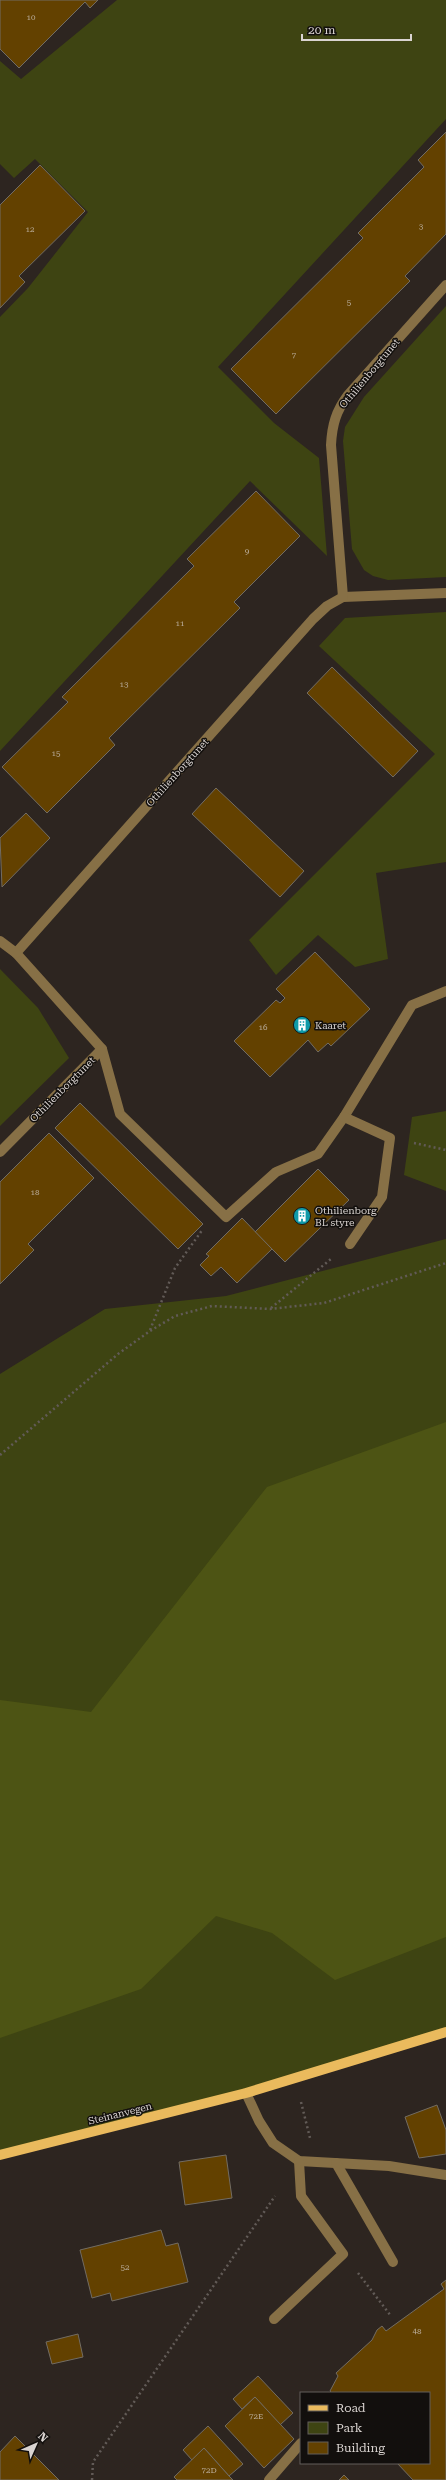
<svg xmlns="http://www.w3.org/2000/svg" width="446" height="2480" font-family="'Roboto Serif',serif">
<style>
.green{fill:#3e4412}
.forest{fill:#4d5414}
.building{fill:#634100;stroke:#726c63}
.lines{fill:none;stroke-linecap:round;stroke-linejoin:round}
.path{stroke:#625b57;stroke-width:2.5;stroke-dasharray:2 3;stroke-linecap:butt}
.minor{stroke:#877046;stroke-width:10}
.major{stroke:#eaba5d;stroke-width:10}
.labels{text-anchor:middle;stroke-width:3;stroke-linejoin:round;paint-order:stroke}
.number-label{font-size:8px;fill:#bcaf9d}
.street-label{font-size:10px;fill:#dad4d1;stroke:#120f0d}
.poi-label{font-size:10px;fill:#dad4d1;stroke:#120f0d;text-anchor:start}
</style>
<rect width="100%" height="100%" fill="#2d2520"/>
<g class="green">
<path d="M 117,0 L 446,0 L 446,119 L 218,367 L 274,423 L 319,458 L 327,556 L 250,481 L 0,751 L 0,317 L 28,288 L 88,212 L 35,159 L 14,178 L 0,164 L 0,61 L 21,79 Z"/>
<path d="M 446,306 L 446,577 L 388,580 L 373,576 L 364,570 L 352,549 L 343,441 L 345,427 L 364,397 Z"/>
<path d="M 446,612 L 446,862 L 376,873 L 388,959 L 355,967 L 318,935 L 276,975 L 249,940 L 435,754 L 319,646 L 345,618 Z"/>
<path d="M 0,969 L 38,1008 L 69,1058 L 0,1126 Z"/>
<path d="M 446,1111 L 446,1191 L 404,1175 L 412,1117 Z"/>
<path d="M 446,1239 L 446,2032 L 359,2059 L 0,2155 L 0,1374 L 105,1309 L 226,1296 Z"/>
</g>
<path class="forest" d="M 446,1422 L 446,1937 L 335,1980 L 272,1933 L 216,1916 L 141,1989 L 0,2038 L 0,1700 L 91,1712 L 267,1487 Z"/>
<g class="building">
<path d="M 0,0 L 98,0 L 90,8 L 85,2 L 19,68 L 0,49 Z"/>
<path d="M 446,132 L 446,234 L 405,276 L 410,281 L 276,414 L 231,369 L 363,238 L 358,233 L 424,167 L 418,160 Z"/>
<path d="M 40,165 L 85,211 L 19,276 L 25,282 L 0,308 L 0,205 Z"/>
<path d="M 256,491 L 300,536 L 234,602 L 240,608 L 109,738 L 115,745 L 47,813 L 2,767 L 68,702 L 62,697 L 194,566 L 187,559 Z"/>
<path d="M 332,667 L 418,751 L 393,777 L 307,693 Z"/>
<path d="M 216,788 L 304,871 L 280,897 L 192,814 Z"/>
<path d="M 26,813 L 50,838 L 2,887 L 0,838 Z"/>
<path d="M 315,952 L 370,1009 L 331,1046 L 328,1043 L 318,1052 L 308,1040 L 270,1077 L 234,1041 L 276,1000 L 280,1003 L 285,998 L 276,989 Z"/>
<path d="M 80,1103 L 203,1224 L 178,1249 L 55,1128 Z"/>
<path d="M 49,1133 L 94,1178 L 28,1244 L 34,1250 L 0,1284 L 0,1182 Z"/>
<path d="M 318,1169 L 349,1200 L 285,1262 L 255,1232 Z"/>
<path d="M 242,1218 L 272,1249 L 237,1283 L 221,1267 L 211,1276 L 200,1265 L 209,1256 L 206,1254 Z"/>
<path d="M 437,2105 L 446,2130 L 446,2154 L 419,2158 L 405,2117 Z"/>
<path d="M 226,2155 L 232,2198 L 185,2205 L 179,2162 Z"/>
<path d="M 161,2230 L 166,2246 L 178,2243 L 188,2282 L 112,2301 L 110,2293 L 92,2298 L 80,2250 Z"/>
<path d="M 446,2280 L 446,2480 L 413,2480 L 397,2463 L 429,2463 L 429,2393 L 332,2393 L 330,2391 L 338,2376 L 336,2373 L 372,2340 L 377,2330 L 382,2326 L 386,2331 L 444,2289 L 441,2284 Z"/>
<path d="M 78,2334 L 83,2357 L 52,2364 L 46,2342 Z"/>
<path d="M 258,2376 L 293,2413 L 280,2425 L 255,2397 L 242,2409 L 233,2399 Z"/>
<path d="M 255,2397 L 294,2439 L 264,2468 L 225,2426 Z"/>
<path d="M 208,2426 L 243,2464 L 229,2476 L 204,2448 L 192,2460 L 183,2450 Z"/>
<path d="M 15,2436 L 59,2480 L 0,2480 L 0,2452 Z"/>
<path d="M 204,2448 L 229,2476 L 233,2480 L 177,2480 L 174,2477 Z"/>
<path d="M 344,2475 L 349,2480 L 339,2480 Z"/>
</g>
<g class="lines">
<g class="path">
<path d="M 414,1143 L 446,1150"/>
<path d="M 271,1308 L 331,1259"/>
<path d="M 150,1330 L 175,1268 L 203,1229"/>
<path d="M 0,1455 L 118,1354 L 150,1331 L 175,1316 L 212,1306 L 270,1309 L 324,1303 L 446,1263"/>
<path d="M 301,2102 L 310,2138"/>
<path d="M 358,2273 L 391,2316"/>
<path d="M 92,2480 L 93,2462 L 275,2196"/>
</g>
<g class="minor">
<path d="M 446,593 L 343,597 L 327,606 L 313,619 L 16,953 L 102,1049 L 120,1114 L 226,1217 L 276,1172 L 318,1154 L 344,1117 L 412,1005 L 446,991"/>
<path d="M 343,597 L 331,445 C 332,425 336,411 348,395 L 446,285"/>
<path d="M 0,941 L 16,953"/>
<path d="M 344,1117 L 390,1138 L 382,1197 L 350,1244"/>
<path d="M 0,1152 L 102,1049"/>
<path d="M 246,2093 L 259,2121 L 273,2143 L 299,2161 L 389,2166 L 446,2175"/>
<path d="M 336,2163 L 393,2262"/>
<path d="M 274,2319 L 343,2254 L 301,2196 L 299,2161"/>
<path d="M 269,2480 L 301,2443"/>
</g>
<path class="major" d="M 0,2155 L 246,2093 L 446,2032"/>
</g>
<defs>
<g id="building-disc" transform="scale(0.9)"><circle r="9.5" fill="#0f9aa8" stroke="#120f0d"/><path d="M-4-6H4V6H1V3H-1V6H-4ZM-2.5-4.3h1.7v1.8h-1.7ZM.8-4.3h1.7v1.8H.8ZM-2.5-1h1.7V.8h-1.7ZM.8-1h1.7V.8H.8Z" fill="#fff"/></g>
</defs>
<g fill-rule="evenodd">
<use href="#building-disc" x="302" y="1025"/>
<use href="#building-disc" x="302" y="1216"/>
</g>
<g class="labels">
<g class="number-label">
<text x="31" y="20">10</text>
<text x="421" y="229">3</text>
<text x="30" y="232">12</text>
<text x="349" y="305">5</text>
<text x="294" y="358">7</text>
<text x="247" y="554">9</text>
<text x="180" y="626">11</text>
<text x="124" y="687">13</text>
<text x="56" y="756">15</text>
<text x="263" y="1030">16</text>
<text x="35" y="1195">18</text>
<text x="125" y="2270">52</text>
<text x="417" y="2334">48</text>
<text x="256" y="2419">72E</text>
<text x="209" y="2473">72D</text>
</g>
<g class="street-label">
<text transform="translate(369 373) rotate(-50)" y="4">Othilienborgtunet</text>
<text transform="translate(177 772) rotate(-48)" y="4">Othilienborgtunet</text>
<text transform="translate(62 1089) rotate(-45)" y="4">Othilienborgtunet</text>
<text transform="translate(120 2113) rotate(-14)" y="4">Steinanvegen</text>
</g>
<g class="poi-label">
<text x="315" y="1029">Kaaret</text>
<text x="315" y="1214">Othilienborg<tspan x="315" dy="12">BL styre</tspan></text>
</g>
</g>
<rect x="300" y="2392" width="130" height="72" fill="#120f0d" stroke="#625e5b"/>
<rect x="308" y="2405" width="20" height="6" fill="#eaba5d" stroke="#625e5b"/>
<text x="336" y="2412" font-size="12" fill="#dad4d1">Road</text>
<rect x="308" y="2422" width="20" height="12" fill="#3e4412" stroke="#625e5b"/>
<text x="336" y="2432" font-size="12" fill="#dad4d1">Park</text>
<rect x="308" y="2442" width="20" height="12" fill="#634100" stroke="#625e5b"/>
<text x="336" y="2452" font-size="12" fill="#dad4d1">Building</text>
<g transform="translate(36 2444) rotate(45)" stroke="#120f0d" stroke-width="3" paint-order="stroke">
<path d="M0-3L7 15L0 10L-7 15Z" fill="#dad4d1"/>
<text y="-6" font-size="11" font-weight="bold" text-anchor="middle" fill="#dad4d1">N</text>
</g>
<path d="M302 34v6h109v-6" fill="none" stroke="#dad4d1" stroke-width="2"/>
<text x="308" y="34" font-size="12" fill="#dad4d1" stroke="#120f0d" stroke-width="3" paint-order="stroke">20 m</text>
</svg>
